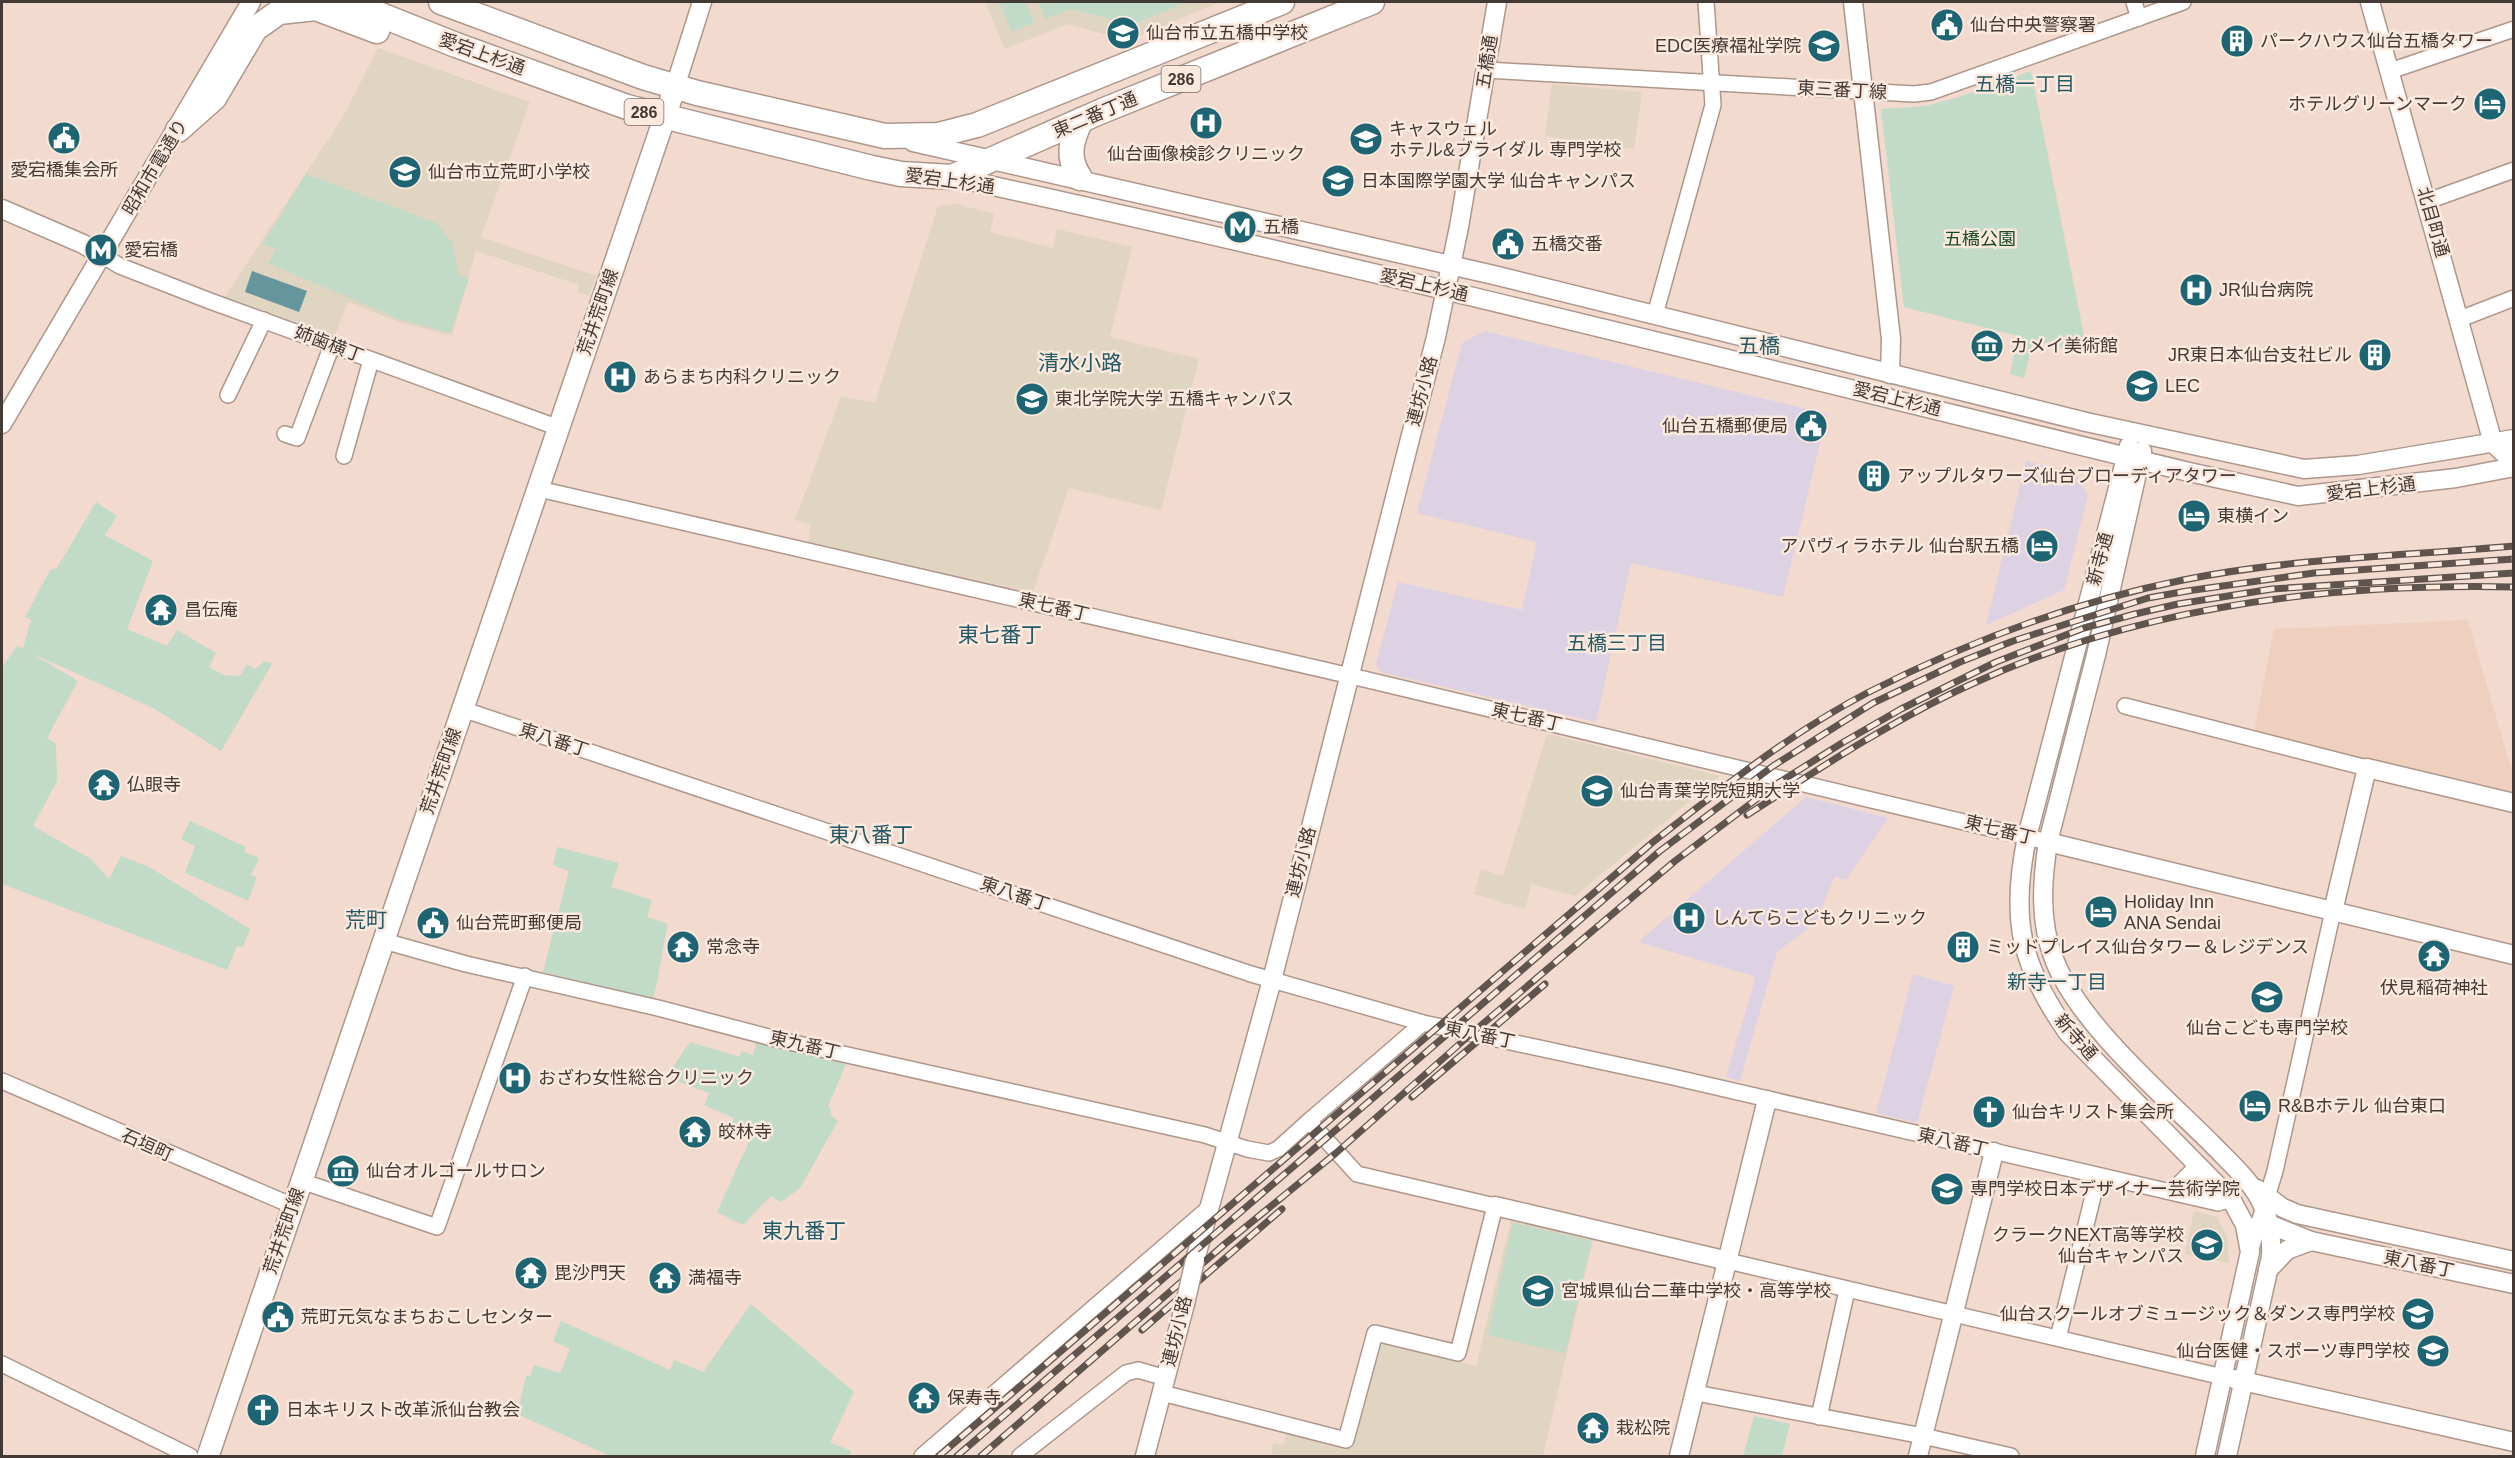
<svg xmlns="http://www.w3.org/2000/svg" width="2515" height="1458" font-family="Helvetica,'Noto Sans JP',sans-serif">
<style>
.commercial{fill:#ddd1e4}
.built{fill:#efd0bf}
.education{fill:#dfd5c0}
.green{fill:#c2dac8}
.water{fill:#66969d}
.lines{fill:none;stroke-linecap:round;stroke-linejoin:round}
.minor-casing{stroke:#ad978b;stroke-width:18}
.tertiary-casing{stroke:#ad978b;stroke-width:21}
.secondary-casing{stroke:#ad978b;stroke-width:24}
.trunk-casing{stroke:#ad978b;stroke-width:27}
.minor{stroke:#fff;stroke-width:15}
.tertiary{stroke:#fff;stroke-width:18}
.secondary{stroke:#fff;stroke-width:21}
.trunk{stroke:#fff;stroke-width:24}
.rail-casing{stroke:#60544e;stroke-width:7}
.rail{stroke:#fce9de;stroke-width:4.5;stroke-dasharray:14;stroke-linecap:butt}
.tertiary-bridge-casing{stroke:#ad978b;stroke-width:21;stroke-linecap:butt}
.tertiary-bridge{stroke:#fff;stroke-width:18}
.labels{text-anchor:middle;stroke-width:5;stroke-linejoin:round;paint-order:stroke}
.shield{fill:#fce9de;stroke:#7a6e68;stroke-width:1.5}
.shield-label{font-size:16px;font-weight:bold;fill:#433a35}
.poi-label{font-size:18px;fill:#433a35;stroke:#fce9de;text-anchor:start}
.street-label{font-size:18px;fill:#433a35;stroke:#fce9de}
.park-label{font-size:18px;fill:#154c2a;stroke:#fce9de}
.neighbourhood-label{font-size:20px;fill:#235a66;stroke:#fce9de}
.quarter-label{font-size:21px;fill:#235a66;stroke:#fce9de}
</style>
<rect width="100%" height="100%" fill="#f2dace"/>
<g class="commercial">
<path d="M 1485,331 L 1827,414 L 1783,597 L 1631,563 L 1596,722 L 1380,672 L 1376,664 L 1398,582 L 1522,610 L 1537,542 L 1417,513 L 1462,343 Z"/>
<path d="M 2026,461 L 2075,473 L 2088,495 L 2064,590 L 1986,625 Z"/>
<path d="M 1806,797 L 1888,818 L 1846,880 L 1835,877 L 1821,908 L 1823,917 L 1777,952 L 1740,1081 L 1726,1077 L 1755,980 L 1753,976 L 1638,942 Z"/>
<path d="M 1913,974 L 1954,986 L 1917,1123 L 1876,1113 Z"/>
</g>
<path class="built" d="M 2468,620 L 2513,775 L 2513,795 L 2254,732 L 2274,629 Z"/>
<g class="education">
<path d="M 985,2 L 1220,2 L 1128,41 L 1068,24 L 1005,49 Z"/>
<path d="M 378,48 L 530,102 L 481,237 L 596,276 L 589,296 L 577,293 L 580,285 L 476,251 L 452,336 L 398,322 L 348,302 L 334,338 L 224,298 L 344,115 Z"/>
<path d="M 1552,84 L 1642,92 L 1634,149 L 1545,136 Z"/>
<path d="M 956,204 L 994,214 L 990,232 L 1053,248 L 1057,229 L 1132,247 L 1110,337 L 1199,359 L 1161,510 L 1069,488 L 1033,592 L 808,542 L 811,524 L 795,520 L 841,396 L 875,403 L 938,206 Z"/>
<path d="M 1547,734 L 1720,776 L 1575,896 L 1532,884 L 1525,909 L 1474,894 L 1481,869 L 1503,876 Z"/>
<path d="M 2194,1211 L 2217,1217 L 2227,1236 L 2229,1263 L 2185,1254 Z"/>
<path d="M 1511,1220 L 1593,1240 L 1543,1456 L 1271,1456 L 1273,1443 L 1283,1445 L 1287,1432 L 1350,1447 L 1377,1348 L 1384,1343 L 1476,1366 Z"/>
</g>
<g class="green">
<path d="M 999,2 L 1025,2 L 1034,23 L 1012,32 Z"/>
<path d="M 1039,2 L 1187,2 L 1132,25 L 1071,9 L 1046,19 Z"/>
<path d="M 2031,71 L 2088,355 L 2033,340 L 2024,378 L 2010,374 L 2018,336 L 1904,307 L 1881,109 L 1925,106 L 1956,98 Z"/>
<path d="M 306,174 L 436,223 L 453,243 L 458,274 L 469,279 L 450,333 L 401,320 L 268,263 L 277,249 L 263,244 Z"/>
<path d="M 96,502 L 117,516 L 105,535 L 153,561 L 127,629 L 167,646 L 177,630 L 216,653 L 209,667 L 224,675 L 240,676 L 247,664 L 255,669 L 265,661 L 272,664 L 221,751 L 153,708 L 31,653 L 78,681 L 47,738 L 56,744 L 57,781 L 33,826 L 91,859 L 109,879 L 121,856 L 149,867 L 250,929 L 243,947 L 237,946 L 227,970 L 2,884 L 2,667 L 17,646 L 23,648 L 31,620 L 25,617 L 50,570 L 57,568 Z"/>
<path d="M 190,821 L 246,847 L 244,852 L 259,858 L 251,875 L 257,877 L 248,901 L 185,873 L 195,846 L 181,839 Z"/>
<path d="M 557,847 L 619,863 L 611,887 L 652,900 L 647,917 L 668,924 C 662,950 660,973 653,999 L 543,972 L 569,871 L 553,865 Z"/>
<path d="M 690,1042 L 740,1057 L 741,1051 L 753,1055 L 756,1043 L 846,1064 L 828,1106 L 831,1108 L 830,1114 L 838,1121 L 800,1188 L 781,1202 L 771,1196 L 743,1225 L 717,1212 L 753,1133 L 732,1123 L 734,1118 L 704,1105 L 709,1093 L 666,1077 Z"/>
<path d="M 1513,1223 L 1592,1241 L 1565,1353 L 1488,1335 Z"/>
<path d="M 751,1304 L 854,1392 L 830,1442 L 851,1451 L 850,1456 L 610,1456 L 517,1414 L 526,1376 L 530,1376 L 534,1365 L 560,1373 L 570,1349 L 553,1341 L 561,1321 L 670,1370 L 674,1360 L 703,1372 Z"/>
<path d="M 1754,1416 L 1790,1424 L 1782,1456 L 1743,1456 Z"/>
</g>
<path class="water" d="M 252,271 L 307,291 L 299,312 L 245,292 Z"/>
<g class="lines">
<g class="minor-casing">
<g id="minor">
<path d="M 2134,2 L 2139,18"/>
<path d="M 1486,70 L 1914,94 L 1931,92 L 2183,2"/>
<path d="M 2390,71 L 2514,29"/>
<path d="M 2428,201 L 2514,170"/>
<path d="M 101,255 L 120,266 L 210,301 L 559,428"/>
<path d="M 1655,315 L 1713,105 L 1706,2"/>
<path d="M 2460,319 L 2514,298"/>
<path d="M 228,395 L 264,320"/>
<path d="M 285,434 L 297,438 L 332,345"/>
<path d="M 344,456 L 371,360"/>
<path d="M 539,489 L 1368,680 L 2048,842"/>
<path d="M 2125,706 L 2367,768"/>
<path d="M 462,709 L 1251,974 L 1423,1023 L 1664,1075 L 2218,1203 L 2231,1199"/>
<path d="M 384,941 L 466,964 L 658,1008 L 776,1039 L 1205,1135 L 1247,1149 L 1269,1153 L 1278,1149 L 1309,1121 L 1357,1174 L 1495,1206 L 1458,1353 L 1375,1333 L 1346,1440 L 1162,1393"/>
<path d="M 2,1081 L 293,1206"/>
<path d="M 1309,1121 L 1423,1023"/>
<path d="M 301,1181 L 437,1227 L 525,976"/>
<path d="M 2167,1191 L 2174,1189 L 2198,1165"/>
<path d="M 2250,1252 L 2275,1171 L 2333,911"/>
<path d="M 1728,1261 L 2223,1377"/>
<path d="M 2058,1338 L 2098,1176"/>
<path d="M 2,1364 L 190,1456"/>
<path d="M 1696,1393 L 1923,1436 L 2011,1456"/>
<path d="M 1819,1417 L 1847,1290"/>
<path d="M 922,1456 L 1210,1207"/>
<path d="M 1020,1456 L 1126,1373 L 1138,1370 L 1166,1378"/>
</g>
</g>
<g class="tertiary-casing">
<g id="tertiary">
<path d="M 1853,2 L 1891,339 L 1890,374"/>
<path d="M 2370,2 L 2493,443 L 2514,463"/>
<path d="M 675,87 L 702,2"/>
<path d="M 913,142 L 1498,276 L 2086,422 L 2304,469 L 2358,465 L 2514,439"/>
<path d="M 952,177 C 1367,267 1777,372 2189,472 L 2298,496 L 2456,478 L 2514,467"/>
<path d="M 2,209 L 83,244 L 101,255"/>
<path d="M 2,424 L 251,2"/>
<path d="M 2129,446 L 2027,837 C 2010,918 2020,965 2068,1033 L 2231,1199 L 2245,1225 L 2250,1252 L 2205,1456"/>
<path d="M 2142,451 L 2096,655 L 2048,842 C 2042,880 2039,922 2054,959 C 2078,1023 2164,1096 2213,1145 C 2249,1182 2274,1201 2271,1257 L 2227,1456"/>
<path d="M 2048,842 L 2514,955"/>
<path d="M 2333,911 L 2367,768 L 2514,803"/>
<path d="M 2257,1189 L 2283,1208 L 2297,1214 L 2514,1261"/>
<path d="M 1495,1206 L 1728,1261"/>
<path d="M 2261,1221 L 2311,1241 L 2514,1284"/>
<path d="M 1195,1260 L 1272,980 L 1436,337 L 1459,227 L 1497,2"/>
<path d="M 2268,1270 L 2287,1250 L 2311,1241"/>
<path d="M 2234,1379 L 2514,1442"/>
<path d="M 1145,1456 L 1185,1304"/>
<path d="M 1679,1456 L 1767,1100"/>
<path d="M 1918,1456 L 1994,1152"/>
</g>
</g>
<g class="secondary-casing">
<path id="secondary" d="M 208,1456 L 675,87"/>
</g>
<g class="trunk-casing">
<g id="trunk">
<path d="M 348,2 L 456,45 L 627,107 L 872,168 L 901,174 L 952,177 L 1102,111 L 1372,2"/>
<path d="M 441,2 L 643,77 L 697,93 L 885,136 L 938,135 L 977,125 L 1282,2"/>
<path d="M 178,130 L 214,98 L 255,29 L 279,12 L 316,8 L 377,31"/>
<path d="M 1080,178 C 1066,157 1071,141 1081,120"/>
</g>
</g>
<use href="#minor" class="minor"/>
<use href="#tertiary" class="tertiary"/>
<use href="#secondary" class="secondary"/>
<use href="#trunk" class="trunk"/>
<g class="rail-casing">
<g id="rail">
<path d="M 1747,815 C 1820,768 1894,719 1974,683 C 2142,606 2330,583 2514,587"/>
<path d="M 1412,1097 L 1545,984"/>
<path d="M 1142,1330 L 1282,1209"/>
<path d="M 939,1456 L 1653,842 C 1721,789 1790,733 1867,693 C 1967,642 2074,602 2183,580 C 2291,558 2404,556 2514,546"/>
<path d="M 957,1456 L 1660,851 L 1773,766 L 1873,703 L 1960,662 L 2013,641 L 2148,598 L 2187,591 L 2314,573 L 2514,559"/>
<path d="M 981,1456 L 1226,1243 L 1336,1153 L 1472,1033 L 1675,861 L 1775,785 L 1842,743 L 1901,709 L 1996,662 L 2084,628 L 2135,614 L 2178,604 L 2272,589 L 2514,573"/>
</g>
</g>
<use href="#rail" class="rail"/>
<g class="tertiary-bridge-casing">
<path id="tertiary-bridge" d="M 1185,1304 L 1195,1260"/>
</g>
<use href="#tertiary-bridge" class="tertiary-bridge"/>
</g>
<defs>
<g id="civic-disc" transform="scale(1.725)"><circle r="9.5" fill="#1e6574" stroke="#fce9de"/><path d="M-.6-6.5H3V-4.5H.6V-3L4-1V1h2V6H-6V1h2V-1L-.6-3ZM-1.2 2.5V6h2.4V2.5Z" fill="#fff"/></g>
<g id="school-disc" transform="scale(1.725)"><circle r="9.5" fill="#1e6574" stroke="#fce9de"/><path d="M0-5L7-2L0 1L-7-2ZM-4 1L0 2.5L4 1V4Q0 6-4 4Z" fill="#fff"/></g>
<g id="building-disc" transform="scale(1.725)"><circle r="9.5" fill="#1e6574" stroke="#fce9de"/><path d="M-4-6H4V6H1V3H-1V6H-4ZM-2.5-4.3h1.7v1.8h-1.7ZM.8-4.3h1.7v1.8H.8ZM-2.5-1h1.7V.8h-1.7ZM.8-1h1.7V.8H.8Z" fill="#fff"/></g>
<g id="university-disc" transform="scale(1.725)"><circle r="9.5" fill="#1e6574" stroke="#fce9de"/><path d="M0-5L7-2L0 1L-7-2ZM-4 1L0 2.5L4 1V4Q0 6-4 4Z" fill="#fff"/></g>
<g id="hotel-disc" transform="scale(1.725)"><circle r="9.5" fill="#1e6574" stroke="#fce9de"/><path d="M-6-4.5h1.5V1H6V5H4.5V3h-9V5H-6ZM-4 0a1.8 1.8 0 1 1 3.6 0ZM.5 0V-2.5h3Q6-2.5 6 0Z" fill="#fff"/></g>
<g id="hospital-disc" transform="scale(1.725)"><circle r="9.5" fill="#1e6574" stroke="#fce9de"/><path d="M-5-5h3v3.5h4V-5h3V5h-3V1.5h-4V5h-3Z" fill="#fff"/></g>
<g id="metro-disc" transform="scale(1.725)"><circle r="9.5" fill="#1e6574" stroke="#fce9de"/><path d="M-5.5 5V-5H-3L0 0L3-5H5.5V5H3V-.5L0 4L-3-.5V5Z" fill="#fff"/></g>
<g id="museum-disc" transform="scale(1.725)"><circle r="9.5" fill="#1e6574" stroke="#fce9de"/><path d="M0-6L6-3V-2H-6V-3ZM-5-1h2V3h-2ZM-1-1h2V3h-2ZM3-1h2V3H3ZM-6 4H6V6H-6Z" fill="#fff"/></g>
<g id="temple-disc" transform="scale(1.725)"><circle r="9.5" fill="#1e6574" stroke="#fce9de"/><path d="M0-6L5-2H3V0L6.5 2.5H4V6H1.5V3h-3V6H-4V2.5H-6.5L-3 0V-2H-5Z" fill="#fff"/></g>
<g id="church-disc" transform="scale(1.725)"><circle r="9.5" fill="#1e6574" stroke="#fce9de"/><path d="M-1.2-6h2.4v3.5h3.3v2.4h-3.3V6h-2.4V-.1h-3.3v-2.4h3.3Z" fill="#fff"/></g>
</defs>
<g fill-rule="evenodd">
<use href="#civic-disc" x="1947" y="25"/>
<use href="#school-disc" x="1123" y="33"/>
<use href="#building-disc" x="2237" y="41"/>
<use href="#university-disc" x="1824" y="46"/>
<use href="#hotel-disc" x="2490" y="104"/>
<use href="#hospital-disc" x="1206" y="123"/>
<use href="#civic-disc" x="64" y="138"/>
<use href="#university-disc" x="1366" y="139"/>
<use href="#school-disc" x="405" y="172"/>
<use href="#university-disc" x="1338" y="181"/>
<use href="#metro-disc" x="1240" y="227"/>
<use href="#civic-disc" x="1508" y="244"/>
<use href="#metro-disc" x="101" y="250"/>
<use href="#hospital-disc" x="2196" y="290"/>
<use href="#museum-disc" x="1987" y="346"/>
<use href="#building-disc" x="2375" y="355"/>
<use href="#hospital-disc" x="620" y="377"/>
<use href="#school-disc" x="2142" y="386"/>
<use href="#university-disc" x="1032" y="399"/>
<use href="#civic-disc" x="1811" y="426"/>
<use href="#building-disc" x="1874" y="476"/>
<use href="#hotel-disc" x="2194" y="516"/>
<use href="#hotel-disc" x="2042" y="546"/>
<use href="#temple-disc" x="161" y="610"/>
<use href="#temple-disc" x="104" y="785"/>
<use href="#university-disc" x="1597" y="791"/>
<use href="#hotel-disc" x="2101" y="912"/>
<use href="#hospital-disc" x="1689" y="918"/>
<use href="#civic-disc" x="433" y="923"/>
<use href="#temple-disc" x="683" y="947"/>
<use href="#building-disc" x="1963" y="947"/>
<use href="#temple-disc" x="2434" y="956"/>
<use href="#school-disc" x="2267" y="997"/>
<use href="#hospital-disc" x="515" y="1078"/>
<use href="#hotel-disc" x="2255" y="1106"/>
<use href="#church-disc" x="1989" y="1112"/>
<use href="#temple-disc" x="695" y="1132"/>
<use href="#museum-disc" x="343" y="1171"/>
<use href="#university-disc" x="1947" y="1189"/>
<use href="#school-disc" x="2207" y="1245"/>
<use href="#temple-disc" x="531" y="1273"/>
<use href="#temple-disc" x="665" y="1278"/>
<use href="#school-disc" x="1538" y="1291"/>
<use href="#university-disc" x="2418" y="1314"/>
<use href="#civic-disc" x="278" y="1317"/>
<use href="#university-disc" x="2433" y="1351"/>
<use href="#temple-disc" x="924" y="1398"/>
<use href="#church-disc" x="263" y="1410"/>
<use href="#temple-disc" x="1593" y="1428"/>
</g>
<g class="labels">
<g class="shield">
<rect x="1161.5" y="66" width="39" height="26" rx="4.5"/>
<rect x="624.5" y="99" width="39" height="26" rx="4.5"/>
</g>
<g class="shield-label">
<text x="1181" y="85">286</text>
<text x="644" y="118">286</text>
</g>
<g class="poi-label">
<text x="1970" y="31">仙台中央警察署</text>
<text x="1146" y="39">仙台市立五橋中学校</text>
<text x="2260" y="47">パークハウス仙台五橋タワー</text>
<text x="1801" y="52" text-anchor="end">EDC医療福祉学院</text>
<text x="2467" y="110" text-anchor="end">ホテルグリーンマーク</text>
<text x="1389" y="135">キャスウェル<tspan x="1389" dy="21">ホテル&amp;ブライダル 専門学校</tspan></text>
<text x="1206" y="160" text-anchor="middle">仙台画像検診クリニック</text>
<text x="64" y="176" text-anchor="middle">愛宕橋集会所</text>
<text x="428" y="178">仙台市立荒町小学校</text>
<text x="1361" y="187">日本国際学園大学 仙台キャンパス</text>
<text x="1263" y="233">五橋</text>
<text x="1531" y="250">五橋交番</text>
<text x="124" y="256">愛宕橋</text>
<text x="2219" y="296">JR仙台病院</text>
<text x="2010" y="352">カメイ美術館</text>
<text x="2352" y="361" text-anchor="end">JR東日本仙台支社ビル</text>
<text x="643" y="383">あらまち内科クリニック</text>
<text x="2165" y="392">LEC</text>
<text x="1055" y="405">東北学院大学 五橋キャンパス</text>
<text x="1788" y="432" text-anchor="end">仙台五橋郵便局</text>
<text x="1897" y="482">アップルタワーズ仙台ブローディアタワー</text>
<text x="2217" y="522">東横イン</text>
<text x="2019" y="552" text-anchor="end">アパヴィラホテル 仙台駅五橋</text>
<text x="184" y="616">昌伝庵</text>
<text x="127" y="791">仏眼寺</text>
<text x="1620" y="797">仙台青葉学院短期大学</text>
<text x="2124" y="908">Holiday Inn<tspan x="2124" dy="21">ANA Sendai</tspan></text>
<text x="1712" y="924">しんてらこどもクリニック</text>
<text x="456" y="929">仙台荒町郵便局</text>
<text x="706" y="953">常念寺</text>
<text x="1986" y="953">ミッドプレイス仙台タワー＆レジデンス</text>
<text x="2434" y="994" text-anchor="middle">伏見稲荷神社</text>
<text x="2267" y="1034" text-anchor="middle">仙台こども専門学校</text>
<text x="538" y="1084">おざわ女性総合クリニック</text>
<text x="2278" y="1112">R&amp;Bホテル 仙台東口</text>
<text x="2012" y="1118">仙台キリスト集会所</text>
<text x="718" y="1138">皎林寺</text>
<text x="366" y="1177">仙台オルゴールサロン</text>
<text x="1970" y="1195">専門学校日本デザイナー芸術学院</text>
<text x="2184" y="1241" text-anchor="end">クラークNEXT高等学校<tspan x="2184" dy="21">仙台キャンパス</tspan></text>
<text x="554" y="1279">毘沙門天</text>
<text x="688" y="1284">満福寺</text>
<text x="1561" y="1297">宮城県仙台二華中学校・高等学校</text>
<text x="2395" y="1320" text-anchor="end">仙台スクールオブミュージック＆ダンス専門学校</text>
<text x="301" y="1323">荒町元気なまちおこしセンター</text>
<text x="2410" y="1357" text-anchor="end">仙台医健・スポーツ専門学校</text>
<text x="947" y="1404">保寿寺</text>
<text x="286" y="1416">日本キリスト改革派仙台教会</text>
<text x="1616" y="1434">栽松院</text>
</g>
<g class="street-label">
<text transform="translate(482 54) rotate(20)" y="6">愛宕上杉通</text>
<text transform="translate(1487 62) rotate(-81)" y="6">五橋通</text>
<text transform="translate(1842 90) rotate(3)" y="6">東三番丁線</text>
<text transform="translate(1095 115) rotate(-23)" y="6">東二番丁通</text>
<text transform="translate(155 167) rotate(-59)" y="6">昭和市電通り</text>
<text transform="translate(950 181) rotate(8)" y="6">愛宕上杉通</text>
<text transform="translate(2433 222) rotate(74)" y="6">北目町通</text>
<text transform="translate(1424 285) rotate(13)" y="6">愛宕上杉通</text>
<text transform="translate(598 312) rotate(-71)" y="6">荒井荒町線</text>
<text transform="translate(329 344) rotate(21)" y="6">姉歯横丁</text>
<text transform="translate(1422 391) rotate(-75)" y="6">連坊小路</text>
<text transform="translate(1897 399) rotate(14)" y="6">愛宕上杉通</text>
<text transform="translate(2371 489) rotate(-7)" y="6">愛宕上杉通</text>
<text transform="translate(2100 559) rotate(-75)" y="6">新寺通</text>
<text transform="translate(1054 607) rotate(13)" y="6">東七番丁</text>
<text transform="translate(1527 717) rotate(13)" y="6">東七番丁</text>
<text transform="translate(554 740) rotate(18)" y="6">東八番丁</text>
<text transform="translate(441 771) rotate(-71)" y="6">荒井荒町線</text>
<text transform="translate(2000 830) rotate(14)" y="6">東七番丁</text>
<text transform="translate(1301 862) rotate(-76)" y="6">連坊小路</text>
<text transform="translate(1015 894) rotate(19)" y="6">東八番丁</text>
<text transform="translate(1480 1035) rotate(12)" y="6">東八番丁</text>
<text transform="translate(2076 1037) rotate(49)" y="6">新寺通</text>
<text transform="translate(805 1045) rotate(13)" y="6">東九番丁</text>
<text transform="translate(1953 1142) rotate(13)" y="6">東八番丁</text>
<text transform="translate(147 1145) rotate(24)" y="6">石垣町</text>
<text transform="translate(284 1231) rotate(-71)" y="6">荒井荒町線</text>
<text transform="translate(2419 1264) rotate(12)" y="6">東八番丁</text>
<text transform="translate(1177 1331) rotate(-76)" y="6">連坊小路</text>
</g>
<g class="park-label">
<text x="1980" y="245">五橋公園</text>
</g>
<g class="neighbourhood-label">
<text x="2025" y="91">五橋一丁目</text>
<text x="1617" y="650">五橋三丁目</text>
<text x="2057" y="989">新寺一丁目</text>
</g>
<g class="quarter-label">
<text x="1759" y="353">五橋</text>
<text x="1080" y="370">清水小路</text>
<text x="1000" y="642">東七番丁</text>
<text x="871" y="842">東八番丁</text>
<text x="366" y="927">荒町</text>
<text x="804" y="1238">東九番丁</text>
</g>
</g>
<rect width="2515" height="1458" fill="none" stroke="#433a35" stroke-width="6"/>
</svg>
